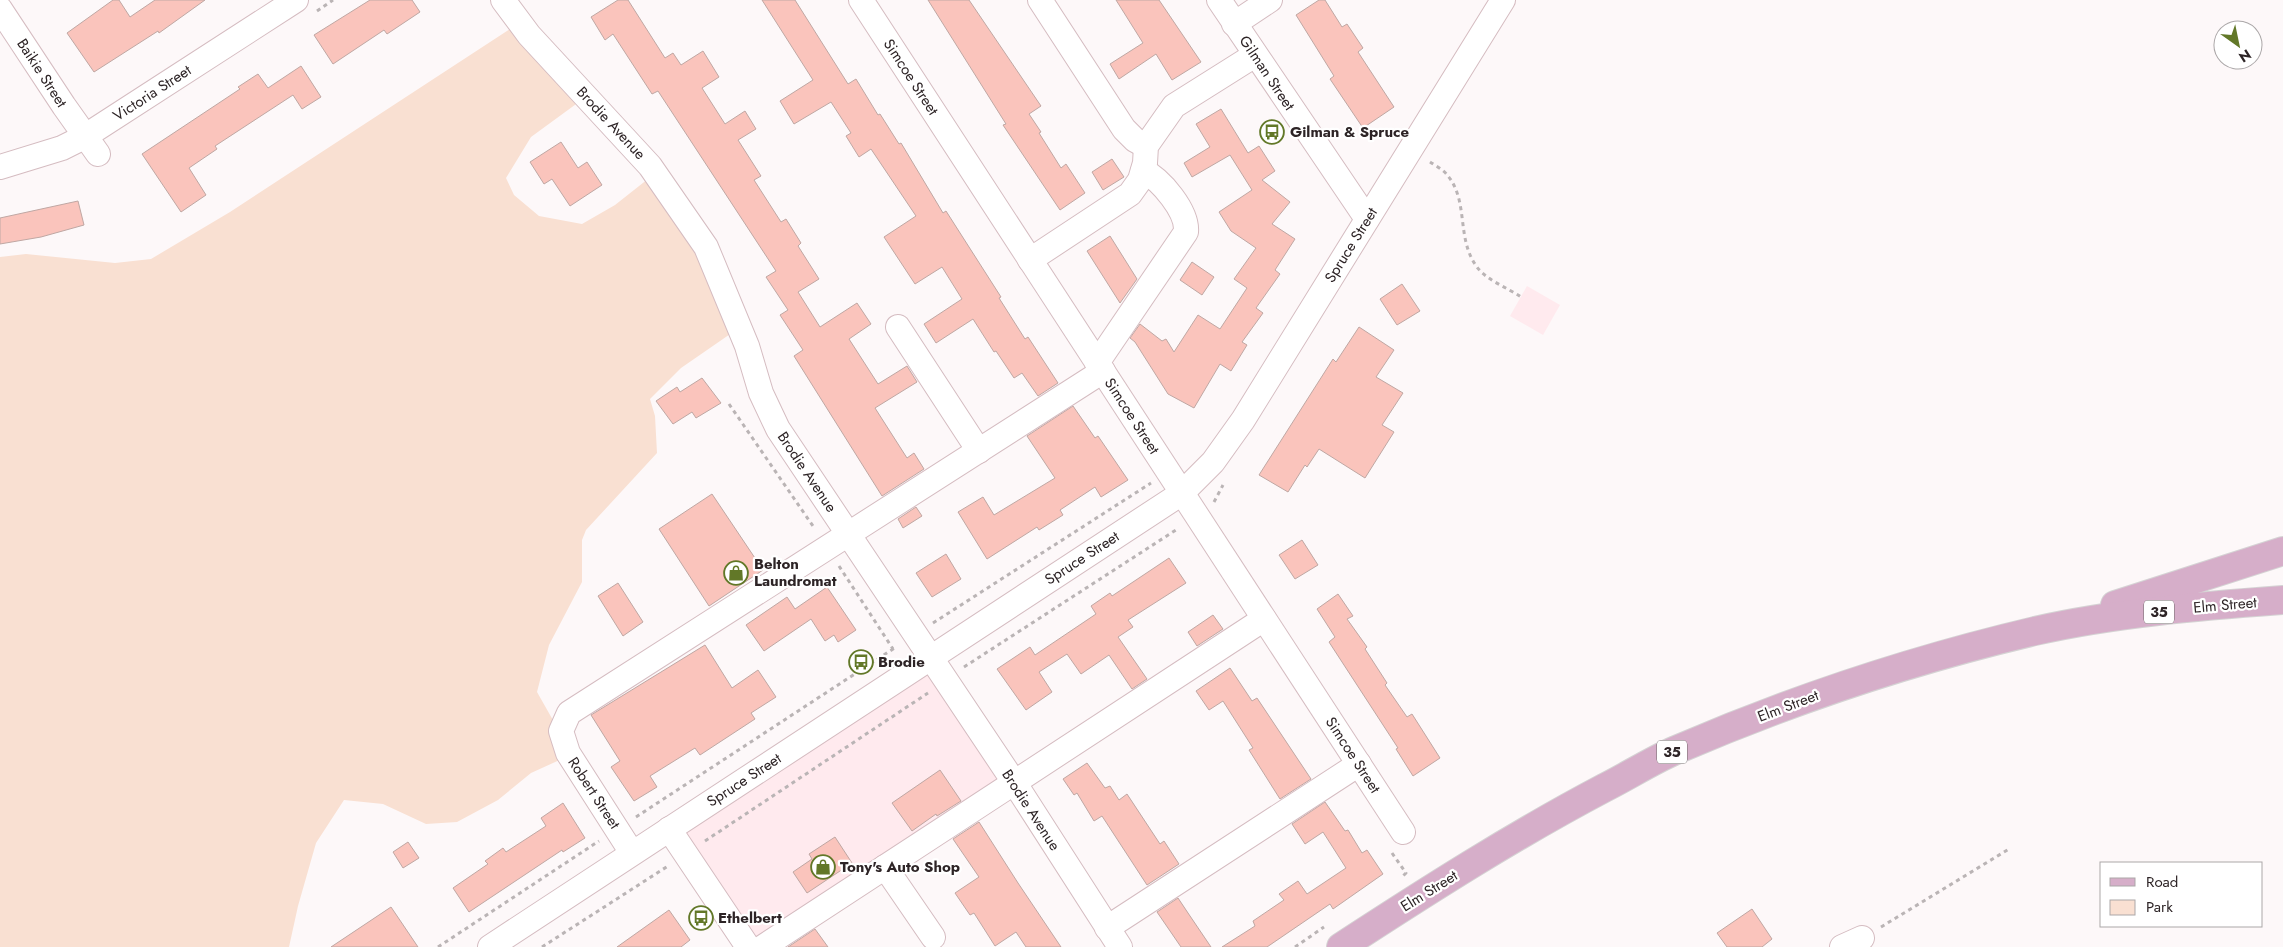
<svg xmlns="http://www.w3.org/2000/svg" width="2283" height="947" font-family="Jost,sans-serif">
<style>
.built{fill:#ffeaee}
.green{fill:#f9e0d2}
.building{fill:#fac4bc;stroke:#bfa7a3}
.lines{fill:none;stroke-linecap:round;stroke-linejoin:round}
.minor-casing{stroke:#d5bcc1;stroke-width:26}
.major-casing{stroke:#d5d3d4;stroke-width:30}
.path{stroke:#bab4b5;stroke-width:3;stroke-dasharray:4 4;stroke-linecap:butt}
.minor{stroke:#fff;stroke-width:24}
.major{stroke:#d6aec9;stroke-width:28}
.labels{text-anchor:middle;stroke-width:4.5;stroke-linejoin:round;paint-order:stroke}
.shield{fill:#fff;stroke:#6c6667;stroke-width:1}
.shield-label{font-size:14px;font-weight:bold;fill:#2d2426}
.street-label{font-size:15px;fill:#2d2426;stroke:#fff}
.poi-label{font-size:15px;font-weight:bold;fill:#2d2426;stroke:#fff;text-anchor:start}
</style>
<rect width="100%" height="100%" fill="#fdf8f9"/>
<g class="built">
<path d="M 1527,286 L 1560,305 L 1543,335 L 1510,316 Z"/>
<path d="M 930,661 L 1012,781 L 759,947 L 672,830 Z"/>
</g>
<path class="green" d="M 516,25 L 583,99 L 531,137 L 506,178 L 514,195 L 539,216 L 582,224 L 615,205 L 653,175 L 666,189 L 736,330 L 681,368 L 650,399 L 655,416 L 657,453 L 586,530 L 582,540 L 582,582 L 549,645 L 537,692 L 558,729 L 564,758 L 531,773 L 498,800 L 457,822 L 426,824 L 383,804 L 344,800 L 316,843 L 298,906 L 289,947 L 0,947 L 0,257 L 26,254 L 115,263 L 151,259 L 230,212 Z"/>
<g class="building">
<path d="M 113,0 L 119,0 L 130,17 L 155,0 L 205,0 L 159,33 L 158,31 L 94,72 L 67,33 Z"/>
<path d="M 370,0 L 412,0 L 420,12 L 387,34 L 384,30 L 333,64 L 314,35 Z"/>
<path d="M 618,0 L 628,0 L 665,58 L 673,53 L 681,65 L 703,51 L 719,77 L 702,88 L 725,124 L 745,111 L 756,129 L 738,140 L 761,176 L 754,180 L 781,222 L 786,219 L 801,243 L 798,246 L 819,279 L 798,292 L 820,327 L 857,303 L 871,324 L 849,339 L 878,384 L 907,366 L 917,382 L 875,408 L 907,458 L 914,453 L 924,469 L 882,496 L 794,356 L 803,350 L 780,315 L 788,310 L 766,277 L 776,271 L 658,91 L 652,94 L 613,34 L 605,40 L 591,17 Z"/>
<path d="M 762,0 L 795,0 L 848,84 L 856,79 L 878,115 L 880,114 L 899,144 L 901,143 L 943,213 L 946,211 L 1001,297 L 999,298 L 1025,339 L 1028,337 L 1058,383 L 1038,396 L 1022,373 L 1014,378 L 996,351 L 994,352 L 973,319 L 936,343 L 924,324 L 962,299 L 942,267 L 915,284 L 884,237 L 916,216 L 871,149 L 859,157 L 846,136 L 851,133 L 831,102 L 794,124 L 780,101 L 813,80 Z"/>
<path d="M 928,0 L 969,0 L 1041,106 L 1029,114 L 1041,132 L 1039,133 L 1061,168 L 1066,164 L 1085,193 L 1060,210 L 1003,125 L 1006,124 Z"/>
<path d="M 1116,0 L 1159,0 L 1201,62 L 1172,80 L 1156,54 L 1119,79 L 1110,64 L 1143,43 Z"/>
<path d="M 1319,0 L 1325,0 L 1342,27 L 1347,24 L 1363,48 L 1358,52 L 1394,107 L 1363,128 L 1330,79 L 1334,76 L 1296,15 Z"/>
<path d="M 301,66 L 321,97 L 302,109 L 293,95 L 215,146 L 217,149 L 189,168 L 206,195 L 181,212 L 142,154 L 240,89 L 238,87 L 258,74 L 268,88 Z"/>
<path d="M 1221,109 L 1248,153 L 1259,146 L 1275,171 L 1262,180 L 1290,202 L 1272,224 L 1295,239 L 1275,270 L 1280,274 L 1256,308 L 1263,313 L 1242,342 L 1247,345 L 1231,371 L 1220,364 L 1194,408 L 1168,394 L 1135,342 L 1130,338 L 1140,324 L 1162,341 L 1166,339 L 1174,352 L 1198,315 L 1220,329 L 1247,288 L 1234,279 L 1256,248 L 1231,231 L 1219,212 L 1252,190 L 1230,155 L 1192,177 L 1184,163 L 1210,147 L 1196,124 Z"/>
<path d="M 561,142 L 578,168 L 587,162 L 602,185 L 570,206 L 552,179 L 544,184 L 530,162 Z"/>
<path d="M 1112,159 L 1124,177 L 1103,190 L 1092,172 Z"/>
<path d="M 78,201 L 84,225 L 41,237 L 0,244 L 0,218 Z"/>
<path d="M 1110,236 L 1137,279 L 1120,303 L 1087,251 Z"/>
<path d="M 1192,262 L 1214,277 L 1202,295 L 1180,280 Z"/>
<path d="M 1402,284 L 1420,311 L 1397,325 L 1380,299 Z"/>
<path d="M 1359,327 L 1394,350 L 1376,377 L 1403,393 L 1382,425 L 1394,432 L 1365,478 L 1319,449 L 1307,467 L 1305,465 L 1288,492 L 1259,475 L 1333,359 L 1336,362 Z"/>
<path d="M 702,378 L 721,403 L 696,418 L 692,412 L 673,424 L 656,401 L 677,387 L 680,392 Z"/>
<path d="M 1073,406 L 1095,438 L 1098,436 L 1128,480 L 1101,497 L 1095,487 L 1060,510 L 1063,515 L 1039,530 L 1037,527 L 987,559 L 958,512 L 983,497 L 994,515 L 1055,478 L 1027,436 Z"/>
<path d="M 712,494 L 763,570 L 709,606 L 659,529 Z"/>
<path d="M 916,507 L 922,516 L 903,528 L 898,519 Z"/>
<path d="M 1302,540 L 1318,565 L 1295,579 L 1279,555 Z"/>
<path d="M 946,554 L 961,579 L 932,597 L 916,573 Z"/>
<path d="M 1169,558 L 1186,583 L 1128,620 L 1133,627 L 1118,637 L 1147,679 L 1132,689 L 1109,655 L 1081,674 L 1067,654 L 1039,672 L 1052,692 L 1026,710 L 997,669 L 1030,647 L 1035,655 L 1096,614 L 1091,606 L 1110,593 L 1112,596 Z"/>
<path d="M 618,583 L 643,622 L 623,636 L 598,596 Z"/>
<path d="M 827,587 L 856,630 L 838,642 L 834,635 L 825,641 L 811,619 L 764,651 L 746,625 L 787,597 L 795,609 Z"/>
<path d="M 1338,594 L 1353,616 L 1347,619 L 1367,647 L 1365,649 L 1387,683 L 1385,685 L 1407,717 L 1412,714 L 1440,758 L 1413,776 L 1396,749 L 1398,748 L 1329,642 L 1335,637 L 1317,609 Z"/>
<path d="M 1213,615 L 1223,629 L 1197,646 L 1188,632 Z"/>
<path d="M 705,645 L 732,688 L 758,670 L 776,697 L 751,713 L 755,719 L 700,755 L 695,748 L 650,776 L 657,787 L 634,801 L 611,767 L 620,761 L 591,715 Z"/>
<path d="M 1230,668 L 1252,701 L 1257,698 L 1311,779 L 1280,799 L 1249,750 L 1253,748 L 1223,701 L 1209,710 L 1196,691 Z"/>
<path d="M 1087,763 L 1105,788 L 1110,786 L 1119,800 L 1127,794 L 1160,844 L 1164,841 L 1179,864 L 1147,885 L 1102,816 L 1094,821 L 1077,793 L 1074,795 L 1063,779 Z"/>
<path d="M 940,770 L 961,801 L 937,816 L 936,814 L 912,831 L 892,803 Z"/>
<path d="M 1325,802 L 1345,831 L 1348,830 L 1362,853 L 1367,850 L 1383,874 L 1333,909 L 1330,904 L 1267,947 L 1222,947 L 1255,926 L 1253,921 L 1284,900 L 1279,894 L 1298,881 L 1307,894 L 1346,868 L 1323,832 L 1305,844 L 1292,824 Z"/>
<path d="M 563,803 L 585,838 L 563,852 L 562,850 L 469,912 L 453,888 L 488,864 L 485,861 L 503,848 L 506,852 L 546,826 L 541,818 Z"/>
<path d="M 979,822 L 1018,883 L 1061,947 L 1026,947 L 1016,932 L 995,946 L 974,913 L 970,915 L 955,893 L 979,877 L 953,839 Z"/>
<path d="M 835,837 L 852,863 L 807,893 L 793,872 L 812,859 L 809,854 Z"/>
<path d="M 408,842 L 419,858 L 403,868 L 393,852 Z"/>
<path d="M 1178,898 L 1188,913 L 1211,947 L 1181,947 L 1157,912 Z"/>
<path d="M 391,907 L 418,947 L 331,947 Z"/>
<path d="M 1752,909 L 1772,939 L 1762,947 L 1727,947 L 1717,933 Z"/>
<path d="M 669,910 L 690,940 L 681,947 L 617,947 Z"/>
<path d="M 815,929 L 828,947 L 788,947 Z"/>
</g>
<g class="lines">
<g class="minor-casing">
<g id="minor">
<path d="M 503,0 L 529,35 L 650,166 L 706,247 L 747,346 L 761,393 L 778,429 L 1014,782 L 1120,947"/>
<path d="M 861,0 L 1403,832"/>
<path d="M 1040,0 L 1124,129 L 1135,140 L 1146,146"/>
<path d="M 1219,0 L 1367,219"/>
<path d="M 0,9 L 64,106 L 98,154"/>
<path d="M 1234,24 L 1270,0"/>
<path d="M 0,167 L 62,148 L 84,137 L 296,0"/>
<path d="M 1030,260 L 1130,194 L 1140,180 L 1145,163 L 1146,146 L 1174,106 L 1255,55"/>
<path d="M 898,327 L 979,451"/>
<path d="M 1097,363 L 1186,232 C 1188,212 1161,179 1143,171"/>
<path d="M 669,829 L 748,947"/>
<path d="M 632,853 L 568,753 L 561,731 L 569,713 L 1103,371"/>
<path d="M 885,867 L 933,937"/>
<path d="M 1107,928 L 1359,764"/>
<path d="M 490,947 L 1182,493 L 1213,462 L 1243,420 L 1503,0"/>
<path d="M 763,947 L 1264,619"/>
<path d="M 1842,947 L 1862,938"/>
</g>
</g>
<g class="major-casing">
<g id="major">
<path d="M 2115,605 L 2283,551"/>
<path d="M 1341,947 C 1427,891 1513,836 1604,788 C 1628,776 1651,761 1676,750 C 1792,700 1912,660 2035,631 C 2114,613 2201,606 2283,600"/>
</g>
</g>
<g class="path">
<path d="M 317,11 L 333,0"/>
<path d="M 1430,162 C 1436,166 1444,170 1448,176 C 1469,202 1456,239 1477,267 C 1486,280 1508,288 1521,297"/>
<path d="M 729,404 L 815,529"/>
<path d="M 1214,502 L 1223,485"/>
<path d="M 839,566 L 893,649"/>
<path d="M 933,623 L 1151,483"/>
<path d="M 964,667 L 1179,528"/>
<path d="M 636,817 L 896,647"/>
<path d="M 705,841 L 928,693"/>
<path d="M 1392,853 L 1406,873 L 1403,876"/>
<path d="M 1881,927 L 2009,849"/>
<path d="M 438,947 L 599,841"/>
<path d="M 542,947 L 668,866"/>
<path d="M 1295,947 L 1324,927"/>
</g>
<use href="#minor" class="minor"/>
<use href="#major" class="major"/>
</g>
<defs>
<g id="bus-ring" transform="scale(1.25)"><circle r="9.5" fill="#fff" stroke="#627828" stroke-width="1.5"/><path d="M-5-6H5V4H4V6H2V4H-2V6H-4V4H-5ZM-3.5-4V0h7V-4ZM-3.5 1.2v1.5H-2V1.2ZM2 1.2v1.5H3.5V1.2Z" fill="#627828"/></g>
<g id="shop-ring" transform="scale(1.25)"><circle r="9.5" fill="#fff" stroke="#627828" stroke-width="1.5"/><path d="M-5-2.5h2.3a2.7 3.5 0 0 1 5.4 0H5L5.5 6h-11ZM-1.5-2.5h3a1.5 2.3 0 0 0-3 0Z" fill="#627828"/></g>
</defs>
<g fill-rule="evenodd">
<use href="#bus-ring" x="1272" y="132"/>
<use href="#shop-ring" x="736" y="573"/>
<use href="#bus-ring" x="861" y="662"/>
<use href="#shop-ring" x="823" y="867"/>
<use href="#bus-ring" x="701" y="918"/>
</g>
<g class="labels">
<g class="shield">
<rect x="2144" y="600.5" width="30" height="23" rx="4"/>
<rect x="1657" y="740.5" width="30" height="23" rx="4"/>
</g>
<g class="shield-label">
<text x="2159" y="617">35</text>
<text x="1672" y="757">35</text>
</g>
<g class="street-label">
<text transform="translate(42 73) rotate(57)" y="5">Baikie Street</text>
<text transform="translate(1267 73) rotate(56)" y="5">Gilman Street</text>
<text transform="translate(911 77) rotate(57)" y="5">Simcoe Street</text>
<text transform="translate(152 93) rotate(-33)" y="5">Victoria Street</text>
<text transform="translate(611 123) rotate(47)" y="5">Brodie Avenue</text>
<text transform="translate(1351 245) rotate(-58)" y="5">Spruce Street</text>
<text transform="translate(1132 416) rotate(57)" y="5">Simcoe Street</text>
<text transform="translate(807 472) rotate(56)" y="5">Brodie Avenue</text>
<text transform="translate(1082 558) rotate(-33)" y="5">Spruce Street</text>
<text transform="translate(2225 605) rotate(-5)" y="5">Elm Street</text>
<text transform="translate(1788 706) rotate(-21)" y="5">Elm Street</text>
<text transform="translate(1353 755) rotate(57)" y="5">Simcoe Street</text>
<text transform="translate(744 780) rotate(-33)" y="5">Spruce Street</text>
<text transform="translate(594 793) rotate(57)" y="5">Robert Street</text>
<text transform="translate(1031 810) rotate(57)" y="5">Brodie Avenue</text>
<text transform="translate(1429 891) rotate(-32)" y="5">Elm Street</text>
</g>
<g class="poi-label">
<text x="1290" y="137">Gilman &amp; Spruce</text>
<text x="754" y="569">Belton<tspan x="754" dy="17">Laundromat</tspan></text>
<text x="878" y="667">Brodie</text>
<text x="840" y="872">Tony's Auto Shop</text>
<text x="718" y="923">Ethelbert</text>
</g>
</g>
<rect x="2100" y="862" width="162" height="65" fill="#ffffff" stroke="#aba7a8"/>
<rect x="2110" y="878" width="25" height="8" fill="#d6aec9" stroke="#aba7a8"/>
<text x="2146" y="887" font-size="15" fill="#2d2426">Road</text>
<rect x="2110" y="900" width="25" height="15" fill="#f9e0d2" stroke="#aba7a8"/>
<text x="2146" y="912" font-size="15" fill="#2d2426">Park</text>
<g transform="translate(2238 45) rotate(147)"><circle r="24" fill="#ffffff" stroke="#aba7a8"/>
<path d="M0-4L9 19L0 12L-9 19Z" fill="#627828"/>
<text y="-8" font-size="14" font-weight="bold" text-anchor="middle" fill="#2d2426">N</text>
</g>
</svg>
